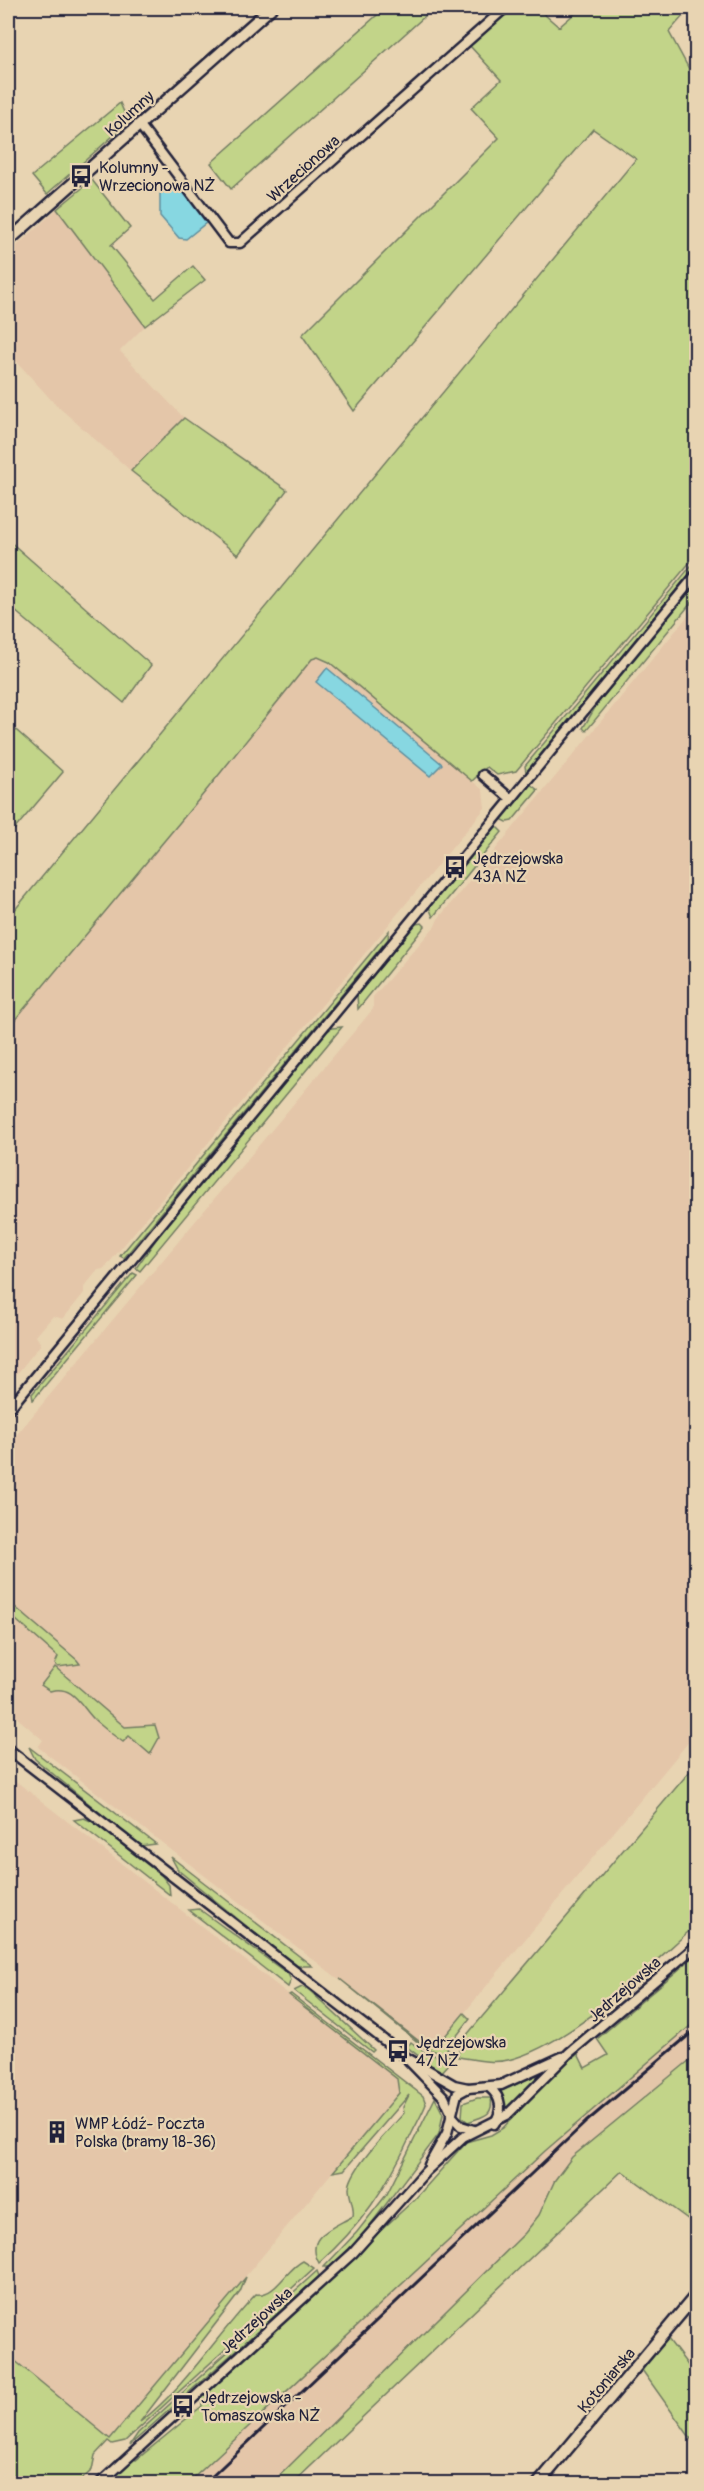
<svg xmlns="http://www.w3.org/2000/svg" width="704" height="2491" font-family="Pangolin,sans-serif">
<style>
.built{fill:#e4c6a9}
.green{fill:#c2d489;stroke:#727b62;stroke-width:1.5}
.water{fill:#87d7e1;stroke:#5f8f9f;stroke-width:1.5}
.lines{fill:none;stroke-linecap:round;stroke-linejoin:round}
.minor-casing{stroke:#22223b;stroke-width:13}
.tertiary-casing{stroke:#22223b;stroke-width:15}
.minor{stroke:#e8d4b2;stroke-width:8}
.tertiary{stroke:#e8d4b2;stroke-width:10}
.rail{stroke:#22223b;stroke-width:3}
.labels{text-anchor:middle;stroke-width:4.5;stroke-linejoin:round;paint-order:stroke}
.street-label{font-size:16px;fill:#22223b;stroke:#e8d4b2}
.poi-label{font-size:16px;fill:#22223b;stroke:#e8d4b2;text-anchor:start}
</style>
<rect width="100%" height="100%" fill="#e8d4b2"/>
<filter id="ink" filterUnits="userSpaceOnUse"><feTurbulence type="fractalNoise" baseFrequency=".0167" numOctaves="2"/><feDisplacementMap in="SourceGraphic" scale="12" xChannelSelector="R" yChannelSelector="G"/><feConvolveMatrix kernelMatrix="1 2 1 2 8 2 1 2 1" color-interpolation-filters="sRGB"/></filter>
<g filter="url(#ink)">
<g class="built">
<path d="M 57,209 L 145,326 L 120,351 L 184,418 L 131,471 L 55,404 L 8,352 L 8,254 Z"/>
<path d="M 696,606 L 696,1733 L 436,2047 L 424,2045 L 38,1747 L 43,1740 L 8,1710 L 8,1445 L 373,1009 L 373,997 L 435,926 L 438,919 Z"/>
<path d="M 318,657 L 345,675 L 483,790 L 485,808 L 104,1269 L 98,1270 L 84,1287 L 84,1293 L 63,1319 L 53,1316 L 36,1336 L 41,1344 L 8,1385 L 8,1028 L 205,792 L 312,659 Z"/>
<path d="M 8,1775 L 397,2079 L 399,2092 L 110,2439 L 8,2355 Z"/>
<path d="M 696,2021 L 696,2055 L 634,2105 L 563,2168 L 539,2215 L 525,2233 L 272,2483 L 188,2484 L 545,2151 Z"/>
</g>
<g class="green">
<path d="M 385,8 L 434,8 L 231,189 L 211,163 Z"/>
<path d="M 514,8 L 537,8 L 559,27 L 581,8 L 690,8 L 669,32 L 695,80 L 696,78 L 696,555 L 516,771 L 497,775 L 487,767 L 472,781 L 329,662 L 318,657 L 312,659 L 205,792 L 8,1028 L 8,918 L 636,159 L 593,129 L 354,411 L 302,335 L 499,138 L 471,108 L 501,80 L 470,46 Z"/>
<path d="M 120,103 L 127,119 L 122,128 L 47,194 L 32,176 Z"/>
<path d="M 92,180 L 130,228 L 111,245 L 155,299 L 193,266 L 205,280 L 145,326 L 57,209 Z"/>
<path d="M 184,418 L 287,490 L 238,555 L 131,471 Z"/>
<path d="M 8,540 L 151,665 L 124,703 L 8,605 Z"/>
<path d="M 696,560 L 696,566 L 526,772 L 525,766 Z"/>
<path d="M 696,583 L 696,597 L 586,731 L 583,728 L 599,701 Z"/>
<path d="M 8,723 L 63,772 L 8,837 Z"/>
<path d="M 530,784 L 538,790 L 512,821 L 507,822 L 501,819 Z"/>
<path d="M 496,826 L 502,832 L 433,917 L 429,907 Z"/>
<path d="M 422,923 L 425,926 L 358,1009 L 357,995 L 415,924 Z"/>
<path d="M 389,931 L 388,939 L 124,1258 L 120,1256 Z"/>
<path d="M 342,1027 L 140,1271 L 136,1268 L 166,1225 L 325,1033 L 332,1028 Z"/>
<path d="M 133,1273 L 137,1275 L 33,1400 L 32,1394 Z"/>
<path d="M 8,1601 L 77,1660 L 80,1664 L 58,1667 L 55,1664 L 58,1657 L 8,1613 Z"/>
<path d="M 55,1667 L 125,1727 L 155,1725 L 159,1738 L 150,1754 L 129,1736 L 123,1742 C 114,1736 105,1729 97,1722 C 81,1708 75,1684 50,1691 L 41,1685 Z"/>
<path d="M 29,1747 L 156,1844 L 140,1846 L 35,1759 Z"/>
<path d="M 696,1764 L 696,1925 C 647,1968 571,2045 508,2060 C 491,2064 474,2059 458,2057 L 460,2043 Z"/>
<path d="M 84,1818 L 93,1822 L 162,1876 L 169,1885 L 170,1895 L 74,1820 Z"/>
<path d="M 171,1857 L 312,1966 L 295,1966 L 178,1870 Z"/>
<path d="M 199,1909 L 288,1974 L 291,1980 L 288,1987 L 189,1910 Z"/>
<path d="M 696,1955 L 696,2021 L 545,2151 L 188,2483 L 111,2484 L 110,2480 L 133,2458 L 136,2460 L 202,2406 L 201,2398 L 207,2391 L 415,2199 L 466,2142 L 491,2135 L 503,2128 L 554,2073 L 578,2054 L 585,2068 L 608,2055 L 597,2039 Z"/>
<path d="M 340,1979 L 424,2045 L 436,2047 L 464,2013 L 470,2019 L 447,2048 L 453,2057 L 425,2048 Z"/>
<path d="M 302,1987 L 309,1990 L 374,2050 L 372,2052 L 294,1991 Z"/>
<path d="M 291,1994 L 423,2096 L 426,2104 C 422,2115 415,2126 410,2137 C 387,2187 360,2227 319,2263 C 304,2236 333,2228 353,2216 C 355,2206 349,2198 349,2188 C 351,2167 390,2130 404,2113 L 403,2107 L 409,2095 L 344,2170 L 333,2172 L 399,2093 L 397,2079 L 289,1995 Z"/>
<path d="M 411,2042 L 424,2052 L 446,2059 L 448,2065 L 441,2073 L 407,2047 Z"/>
<path d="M 696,2055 L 696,2225 L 622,2171 L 293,2483 L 272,2483 L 525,2233 L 539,2215 L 555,2180 L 572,2157 Z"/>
<path d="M 541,2073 L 541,2075 L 503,2113 L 501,2091 Z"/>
<path d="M 435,2098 L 443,2114 L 439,2134 L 362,2236 L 330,2267 L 324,2267 L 357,2232 L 387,2194 Z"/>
<path d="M 477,2098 L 491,2098 C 494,2117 482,2116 468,2122 L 462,2117 L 463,2103 Z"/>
<path d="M 303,2261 L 314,2268 L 125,2441 L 112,2444 L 108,2441 L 95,2455 L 92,2470 L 78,2483 L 8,2483 L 8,2355 L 110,2439 L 246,2277 L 240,2292 L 140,2422 C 186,2387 216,2336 256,2294 C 276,2297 286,2269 303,2261 Z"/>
<path d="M 317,2271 L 319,2276 L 316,2279 L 130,2445 L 138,2433 Z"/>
<path d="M 668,2339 L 696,2376 L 696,2446 L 642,2370 Z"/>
</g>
<g class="water">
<path d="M 179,185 L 207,222 L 186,239 L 179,238 L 160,216 L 160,194 L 167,186 Z"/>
<path d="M 327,668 L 442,764 L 430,776 L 316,682 Z"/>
</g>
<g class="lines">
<g class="minor-casing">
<g id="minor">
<path d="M 139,124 L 229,243 L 240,243 L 505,8"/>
<path d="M 483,775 L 511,799"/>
<path d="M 8,1410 L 696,575"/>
<path d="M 8,1749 L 407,2058 L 454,2085 L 468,2088"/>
<path d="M 409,2061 L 444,2097 L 450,2110"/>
<path d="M 490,2088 C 502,2098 503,2111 494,2124"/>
<path d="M 451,2115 L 461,2126 L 474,2130"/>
<path d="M 429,2165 L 447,2133 L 457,2094 L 468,2088 L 501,2085 L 562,2057"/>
<path d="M 99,2484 L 353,2253 L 426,2171 L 463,2137 L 507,2115 L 569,2053 L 696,1946"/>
</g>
</g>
<g class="tertiary-casing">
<g id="tertiary">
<path d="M 8,241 L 271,8"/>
<path d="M 538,2484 L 696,2295"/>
</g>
</g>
<use href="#minor" class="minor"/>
<use href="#tertiary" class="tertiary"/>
<path class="rail" d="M 204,2484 L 586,2122 L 696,2029"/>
</g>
</g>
<defs>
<g id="bus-bare" transform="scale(1.8)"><path d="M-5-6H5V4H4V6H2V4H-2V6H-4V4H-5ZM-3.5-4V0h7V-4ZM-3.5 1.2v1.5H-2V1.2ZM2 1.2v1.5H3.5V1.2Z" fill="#22223b" stroke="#e8d4b2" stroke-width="2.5" paint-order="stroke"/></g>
<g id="building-bare" transform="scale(1.8)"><path d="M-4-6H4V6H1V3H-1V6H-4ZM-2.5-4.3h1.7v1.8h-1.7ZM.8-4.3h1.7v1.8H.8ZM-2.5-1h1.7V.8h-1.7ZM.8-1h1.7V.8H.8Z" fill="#22223b" stroke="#e8d4b2" stroke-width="2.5" paint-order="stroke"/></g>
</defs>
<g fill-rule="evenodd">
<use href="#bus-bare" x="81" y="176"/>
<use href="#bus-bare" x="455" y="867"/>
<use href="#bus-bare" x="398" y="2051"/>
<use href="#building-bare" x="57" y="2132"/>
<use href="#bus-bare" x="183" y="2406"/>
</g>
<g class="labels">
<g class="street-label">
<text transform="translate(129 113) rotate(-42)" y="6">Kolumny</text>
<text transform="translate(303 168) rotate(-42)" y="6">Wrzecionowa</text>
<text transform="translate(624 1989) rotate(-41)" y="6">Jędrzejowska</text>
<text transform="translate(256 2320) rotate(-42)" y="6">Jędrzejowska</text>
<text transform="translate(606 2380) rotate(-50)" y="6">Kotoniarska</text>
</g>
<g class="poi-label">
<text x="99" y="173">Kolumny -<tspan x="99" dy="18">Wrzecionowa NŻ</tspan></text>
<text x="473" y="864">Jędrzejowska<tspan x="473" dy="18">43A NŻ</tspan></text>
<text x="416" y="2048">Jędrzejowska<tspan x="416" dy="18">47 NŻ</tspan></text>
<text x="75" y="2129">WMP Łódź- Poczta<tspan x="75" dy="18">Polska (bramy 18-36)</tspan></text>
<text x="201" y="2403">Jędrzejowska -<tspan x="201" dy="18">Tomaszowska NŻ</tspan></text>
</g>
</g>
<rect width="704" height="2491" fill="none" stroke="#e8d4b2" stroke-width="30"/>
<rect x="15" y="15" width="674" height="2461" fill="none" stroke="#22223b" stroke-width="2" filter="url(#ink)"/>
</svg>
